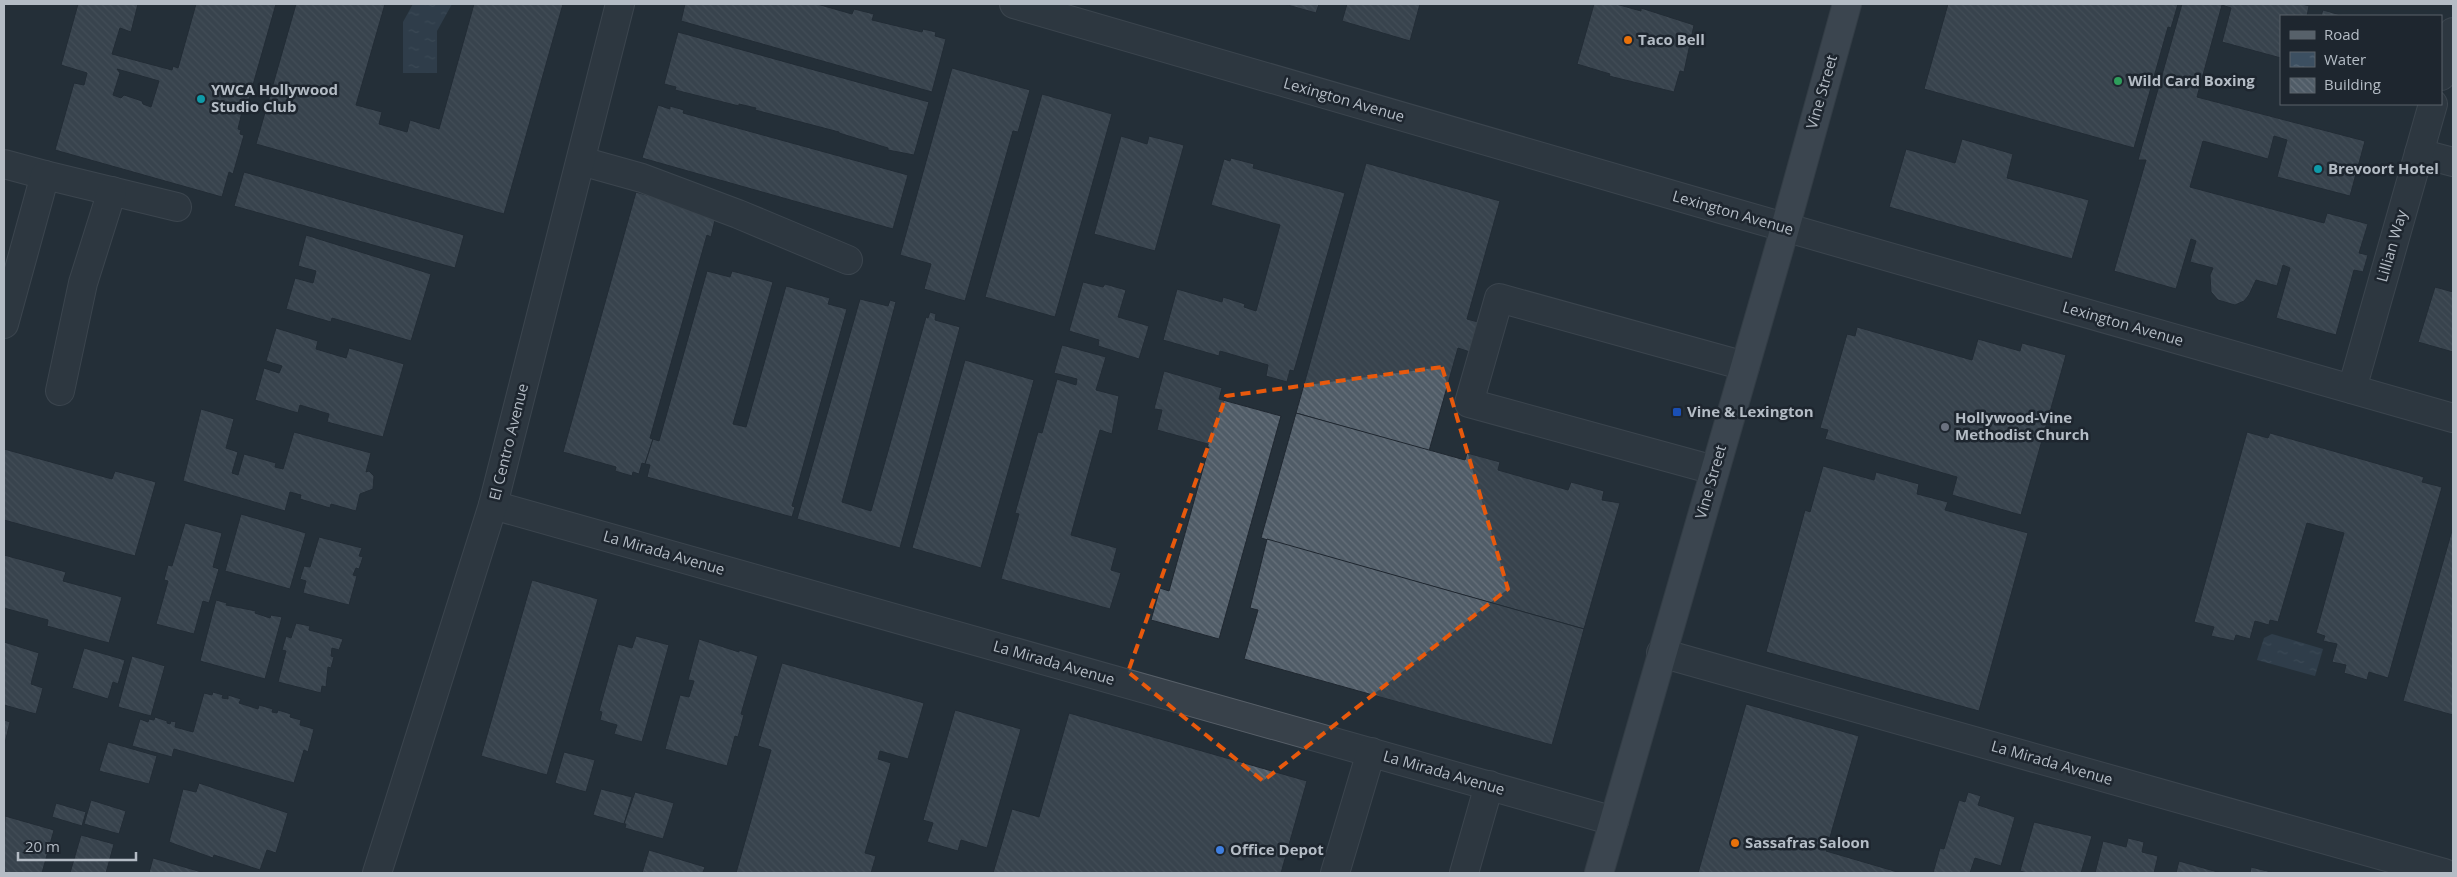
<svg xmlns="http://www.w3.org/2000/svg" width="2457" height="877" font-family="'Open Sans',sans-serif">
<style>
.water{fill:url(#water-ripples)}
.building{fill:url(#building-back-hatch);stroke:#202831;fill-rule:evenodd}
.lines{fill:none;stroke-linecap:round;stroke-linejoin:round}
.minor-casing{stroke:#575f68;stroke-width:30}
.major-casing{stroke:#454d56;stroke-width:30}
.minor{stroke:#38414a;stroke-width:28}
.major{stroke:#57616a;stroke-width:28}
.marked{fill:none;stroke:#e8590c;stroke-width:4;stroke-dasharray:10 6;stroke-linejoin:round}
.food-dot{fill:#e8710a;stroke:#1e262f;stroke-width:2}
.leisure-dot{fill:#2e9e5b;stroke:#1e262f;stroke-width:2}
.culture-dot{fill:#0f9aa8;stroke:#1e262f;stroke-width:2}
.transit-dot{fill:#1a4fb4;stroke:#1e262f;stroke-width:2}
.worship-dot{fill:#6b7280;stroke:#1e262f;stroke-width:2}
.shop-dot{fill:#3f7fe0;stroke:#1e262f;stroke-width:2}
.labels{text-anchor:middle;stroke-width:5;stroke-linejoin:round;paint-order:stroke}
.poi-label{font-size:15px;font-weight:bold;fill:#b4bcc5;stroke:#1e262f;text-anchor:start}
.street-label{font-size:15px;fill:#b4bcc5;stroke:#1e262f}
</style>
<defs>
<pattern id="water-ripples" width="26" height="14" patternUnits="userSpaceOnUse" patternTransform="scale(1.25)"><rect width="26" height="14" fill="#3c4f61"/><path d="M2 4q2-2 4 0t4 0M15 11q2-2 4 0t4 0" fill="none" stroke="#566676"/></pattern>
<pattern id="building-back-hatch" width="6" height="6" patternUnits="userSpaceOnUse" patternTransform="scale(1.25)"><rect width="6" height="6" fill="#505c67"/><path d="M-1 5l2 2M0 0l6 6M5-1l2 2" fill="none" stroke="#67717b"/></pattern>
</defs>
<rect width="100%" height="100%" fill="#253039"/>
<g class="water">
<path d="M 413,4 L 452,4 L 437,31 L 437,73 L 403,73 L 403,22 Z"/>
<path d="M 2272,634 L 2323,649 L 2315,676 L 2257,660 L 2264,638 Z"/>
</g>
<g class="building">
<path d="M 78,4 L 138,4 L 131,32 L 120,28 L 112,54 L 172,70 L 173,66 L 178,68 L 196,4 L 276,4 L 245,113 L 242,112 L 238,129 L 241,130 L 240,134 L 244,135 L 233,174 L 229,172 L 222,197 L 55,150 L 74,83 L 84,85 L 87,73 L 61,65 ZM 117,69 L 159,81 L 151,107 L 143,104 L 142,101 L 124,95 L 121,98 L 113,95 L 120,73 Z"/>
<path d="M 296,4 L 385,4 L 356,105 L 382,112 L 379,124 L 407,132 L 410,120 L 439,129 L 474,4 L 563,4 L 504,214 L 256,144 Z"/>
<path d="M 685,4 L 817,4 L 852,14 L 854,9 L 874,14 L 872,20 L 922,32 L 923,29 L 936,32 L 935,36 L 946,39 L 932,92 L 681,21 Z"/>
<path d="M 1284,4 L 1319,4 L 1316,13 Z"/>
<path d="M 1347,4 L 1420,4 L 1410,41 L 1342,21 Z"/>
<path d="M 1594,4 L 1616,4 L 1641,11 L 1641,8 L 1694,25 L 1684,72 L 1680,71 L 1674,92 L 1609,76 L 1610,74 L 1577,64 Z"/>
<path d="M 1948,4 L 2178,4 L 2171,28 L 2168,27 L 2134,148 L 1924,89 Z"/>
<path d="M 2182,4 L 2302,4 L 2309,6 L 2307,16 L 2281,16 L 2281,58 L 2222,42 L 2231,8 L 2222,5 L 2197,97 L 2365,141 L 2350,196 L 2277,177 L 2287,140 L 2274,136 L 2268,159 L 2203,141 L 2190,187 L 2324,223 L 2327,213 L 2368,224 L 2359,253 L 2368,255 L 2363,272 L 2354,270 L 2336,335 L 2276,318 L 2290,268 L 2283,265 L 2277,286 L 2256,280 L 2249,295 L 2244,301 L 2235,305 L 2218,300 L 2211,292 L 2210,275 L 2213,268 L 2190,262 L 2196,241 L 2191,239 L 2176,289 L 2114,271 L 2146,160 L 2138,160 Z"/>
<path d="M 2323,10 L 2344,16 L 2321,16 Z"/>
<path d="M 678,32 L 929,102 L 914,155 L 888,150 L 888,148 L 839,133 L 839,132 L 755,110 L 756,108 L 739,104 L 739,106 L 675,90 L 676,87 L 664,84 Z"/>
<path d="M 952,68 L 1030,90 L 1018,132 L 1013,131 L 965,301 L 924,289 L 931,264 L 900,255 Z"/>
<path d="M 1042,94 L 1112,114 L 1055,317 L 985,297 Z"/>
<path d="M 658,105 L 670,109 L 670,106 L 684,110 L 683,113 L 908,175 L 893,229 L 642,158 Z"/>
<path d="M 1121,136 L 1147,144 L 1149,136 L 1184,145 L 1155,251 L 1094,234 Z"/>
<path d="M 1962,139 L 2013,154 L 2007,178 L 2089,200 L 2072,259 L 1889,207 L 1906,149 L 1955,163 Z"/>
<path d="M 1231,158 L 1254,164 L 1253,168 L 1345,193 L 1294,371 L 1290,370 L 1287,382 L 1266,376 L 1268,365 L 1220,351 L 1219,356 L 1163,340 L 1177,289 L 1222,302 L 1223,297 L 1245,304 L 1244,307 L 1256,311 L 1280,225 L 1211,205 L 1224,159 L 1230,161 Z"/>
<path d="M 1366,163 L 1500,201 L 1467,319 L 1478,322 L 1470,352 L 1458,348 L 1429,451 L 1296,413 Z"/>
<path d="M 244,172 L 464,235 L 455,268 L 234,206 Z"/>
<path d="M 636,192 L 710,213 L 709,218 L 715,220 L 711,237 L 707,235 L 650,438 L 653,439 L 645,464 L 642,463 L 639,474 L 633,472 L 632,476 L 615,471 L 616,467 L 563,452 Z"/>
<path d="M 306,235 L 431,274 L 411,341 L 332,318 L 331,322 L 286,309 L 295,278 L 313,283 L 316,271 L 298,266 Z"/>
<path d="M 707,271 L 730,277 L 732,271 L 773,282 L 733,424 L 746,427 L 786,286 L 830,298 L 828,304 L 847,309 L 792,506 L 795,507 L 792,517 L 647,477 L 650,465 L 645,464 L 653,439 L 659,441 Z"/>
<path d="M 1083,282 L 1103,287 L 1105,284 L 1126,290 L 1118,317 L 1149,326 L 1139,359 L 1098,346 L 1099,340 L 1069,331 Z"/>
<path d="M 2435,287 L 2453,292 L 2453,352 L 2418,342 Z"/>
<path d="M 860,299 L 888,306 L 890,300 L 896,302 L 842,502 L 871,511 L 926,317 L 928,318 L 930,312 L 936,314 L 935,320 L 960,327 L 900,548 L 797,519 Z"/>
<path d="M 1857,327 L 1972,360 L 1978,339 L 2020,351 L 2022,343 L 2066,355 L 2021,515 L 1952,495 L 1957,477 L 1825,439 L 1828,430 L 1820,428 L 1847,334 L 1855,336 Z"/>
<path d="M 276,328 L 318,341 L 316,349 L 346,358 L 349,348 L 404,364 L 383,437 L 327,422 L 329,414 L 300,405 L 298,413 L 255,400 L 264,368 L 279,373 L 282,366 L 266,361 Z"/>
<path d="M 1062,345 L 1106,357 L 1096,390 L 1119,396 L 1112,434 L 1100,430 L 1071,535 L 1117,548 L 1111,570 L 1121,573 L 1110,609 L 1001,579 L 1019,514 L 1015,513 L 1038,432 L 1042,433 L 1057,379 L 1076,385 L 1077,379 L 1054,373 Z"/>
<path d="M 965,360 L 1034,380 L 981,568 L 912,548 Z"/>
<path d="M 1164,371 L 1222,388 L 1219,399 L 1281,416 L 1219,639 L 1151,620 L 1160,588 L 1169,591 L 1209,447 L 1207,447 L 1208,444 L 1157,430 L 1162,410 L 1154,409 Z"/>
<path d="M 201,409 L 234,419 L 226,448 L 238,452 L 232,473 L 238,475 L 244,454 L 276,463 L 275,467 L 283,469 L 294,432 L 371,453 L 366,472 L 369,471 L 374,476 L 373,489 L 360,494 L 356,511 L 331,504 L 330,508 L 300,499 L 301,495 L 290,492 L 285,511 L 183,481 Z"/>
<path d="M 1296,413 L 1465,460 L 1467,453 L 1500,462 L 1498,470 L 1568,490 L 1571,482 L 1604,491 L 1602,500 L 1620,503 L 1584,629 L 1261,538 Z"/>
<path d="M 2247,432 L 2268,438 L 2270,433 L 2424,477 L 2422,482 L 2442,487 L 2388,678 L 2369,672 L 2367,680 L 2344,673 L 2346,665 L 2332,662 L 2337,644 L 2323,641 L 2325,636 L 2316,633 L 2344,533 L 2307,523 L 2278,622 L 2270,620 L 2269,625 L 2255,621 L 2250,639 L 2236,635 L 2234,641 L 2211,636 L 2214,627 L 2194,622 Z"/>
<path d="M 4,449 L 112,479 L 115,471 L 156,482 L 135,556 L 4,520 Z"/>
<path d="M 1823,466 L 1874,480 L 1876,472 L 1919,484 L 1917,494 L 1948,502 L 1945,510 L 2028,533 L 1979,711 L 1766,652 L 1805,510 L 1810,512 Z"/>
<path d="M 241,514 L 306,533 L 290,589 L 225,571 Z"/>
<path d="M 185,523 L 222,533 L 213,567 L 219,569 L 209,603 L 203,601 L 194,634 L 156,624 L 168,581 L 164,580 L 168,565 L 172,566 Z"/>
<path d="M 2453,527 L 2453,715 L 2403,701 Z"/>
<path d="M 319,537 L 362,548 L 359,556 L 363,557 L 359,569 L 356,568 L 353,575 L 357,576 L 349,605 L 303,593 L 306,581 L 300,579 L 304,566 L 310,567 Z"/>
<path d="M 1267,539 L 1584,629 L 1552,745 L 1244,659 L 1258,610 L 1250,608 Z"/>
<path d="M 4,555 L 66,572 L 63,581 L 122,597 L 109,643 L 47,626 L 48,620 L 4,608 Z"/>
<path d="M 532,580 L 598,599 L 547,775 L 481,756 Z"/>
<path d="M 216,600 L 227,603 L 226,605 L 256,611 L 255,613 L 270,618 L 271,615 L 282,617 L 265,679 L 200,661 Z"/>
<path d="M 296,623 L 310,626 L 309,630 L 343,639 L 339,650 L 332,648 L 331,656 L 334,657 L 331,668 L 328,667 L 326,687 L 322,686 L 321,693 L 278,682 L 286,651 L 282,650 L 286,636 L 291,638 Z"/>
<path d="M 636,636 L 669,645 L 642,742 L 614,734 L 617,725 L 600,720 L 602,712 L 599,711 L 618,644 L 632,648 Z"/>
<path d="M 699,639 L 739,652 L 739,650 L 758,656 L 741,714 L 744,715 L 738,737 L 735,736 L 727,766 L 665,749 L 680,695 L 689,697 L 694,681 L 688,680 Z"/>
<path d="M 4,642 L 39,653 L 31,684 L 43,688 L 36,714 L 4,705 Z"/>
<path d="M 84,648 L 125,660 L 118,684 L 113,682 L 108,699 L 72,688 Z"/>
<path d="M 132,656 L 165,666 L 151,716 L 118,707 Z"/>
<path d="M 782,663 L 924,703 L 908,759 L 880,751 L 878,759 L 891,763 L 865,853 L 876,856 L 871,873 L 736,873 L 771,750 L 758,746 Z"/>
<path d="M 213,692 L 223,695 L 222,698 L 228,699 L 228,695 L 241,699 L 239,703 L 258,709 L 259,705 L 273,709 L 272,712 L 277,713 L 278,710 L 291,714 L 290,717 L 301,720 L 300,725 L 314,729 L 308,752 L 304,750 L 294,783 L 174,749 L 172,757 L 132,746 L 140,719 L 148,722 L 149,719 L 154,720 L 155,717 L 167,721 L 167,723 L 170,724 L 171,721 L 176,722 L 175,727 L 193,732 L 204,693 L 212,695 Z"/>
<path d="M 1746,704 L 1859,736 L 1826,851 L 1901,873 L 1698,873 Z"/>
<path d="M 955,710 L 1021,729 L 987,848 L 961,840 L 958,851 L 927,842 L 933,823 L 923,820 Z"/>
<path d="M 1069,713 L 1307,781 L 1281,873 L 993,873 L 1012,809 L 1039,817 Z"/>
<path d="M 4,720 L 10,722 L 4,747 Z"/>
<path d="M 108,742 L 157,756 L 149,784 L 99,771 Z"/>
<path d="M 564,752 L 595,760 L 586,792 L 555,783 Z"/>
<path d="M 199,783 L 288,813 L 276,853 L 267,850 L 260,870 L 214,855 L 213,858 L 169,842 L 183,789 L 196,792 Z"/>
<path d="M 601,789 L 632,797 L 624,824 L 593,815 Z"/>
<path d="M 635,792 L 674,803 L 663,839 L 625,828 L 626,824 L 624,824 Z"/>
<path d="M 1968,792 L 1981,796 L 1978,805 L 2015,817 L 2001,866 L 1975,858 L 1970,873 L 1933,873 L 1940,848 L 1944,849 L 1959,800 L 1965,802 Z"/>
<path d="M 91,800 L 126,811 L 119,834 L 84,824 Z"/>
<path d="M 56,803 L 86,812 L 82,826 L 52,817 Z"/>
<path d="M 5,816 L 54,830 L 42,873 L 4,873 Z"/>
<path d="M 2034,822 L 2092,836 L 2081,873 L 2027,873 L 2020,871 Z"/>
<path d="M 81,835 L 114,844 L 106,873 L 70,873 Z"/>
<path d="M 2128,838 L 2144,842 L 2142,852 L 2158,856 L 2154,873 L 2095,873 L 2103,841 L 2126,847 Z"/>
<path d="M 649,850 L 705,867 L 703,872 L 707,873 L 642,873 Z"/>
<path d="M 153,858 L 205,873 L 149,873 Z"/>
<path d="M 2179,861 L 2221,873 L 2176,873 Z"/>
<path d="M 2251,867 L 2275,873 L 2250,873 Z"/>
</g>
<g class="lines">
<g class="minor-casing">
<g id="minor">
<path d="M 1014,4 L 1721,209 L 2453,418"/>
<path d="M 2441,76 L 2453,32"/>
<path d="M 2419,153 L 2453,162"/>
<path d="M 581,161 L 642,178 L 738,214 L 848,260"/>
<path d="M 4,164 L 45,175"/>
<path d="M 4,324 L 45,175 L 177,207"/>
<path d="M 2352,389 L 2433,104"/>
<path d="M 60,391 L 83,283 L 112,191"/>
<path d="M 1714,470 L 1469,403 L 1499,298 L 1745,366"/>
<path d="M 493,505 L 1614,821"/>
<path d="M 1661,653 L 2444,873"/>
<path d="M 377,873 L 493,505 L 620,4"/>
<path d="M 1335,873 L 1371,752"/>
<path d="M 1464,873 L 1489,785"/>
</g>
</g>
<g class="major-casing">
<path id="major" d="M 1599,873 L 1785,228 L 1847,4"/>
</g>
<use href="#minor" class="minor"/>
<use href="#major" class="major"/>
</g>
<path d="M0 0H2457V877H0ZM 1442,367 L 1508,589 L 1263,781 L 1128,672 L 1226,396 Z" fill="#253039" fill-opacity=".55" fill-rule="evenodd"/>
<path class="marked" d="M 1442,367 L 1508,589 L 1263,781 L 1128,672 L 1226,396 Z"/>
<g class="food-dot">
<circle cx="1628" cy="40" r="5"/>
<circle cx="1735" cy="843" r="5"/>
</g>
<circle class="leisure-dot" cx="2118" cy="81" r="5"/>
<g class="culture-dot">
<circle cx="201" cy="99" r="5"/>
<circle cx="2318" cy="169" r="5"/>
</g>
<rect class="transit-dot" x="1672" y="407" width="10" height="10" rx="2.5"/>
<circle class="worship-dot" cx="1945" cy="427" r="5"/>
<circle class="shop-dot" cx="1220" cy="850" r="5"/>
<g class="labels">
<g class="poi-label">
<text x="1638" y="45">Taco Bell</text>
<text x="2128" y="86">Wild Card Boxing</text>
<text x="211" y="95">YWCA Hollywood<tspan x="211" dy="17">Studio Club</tspan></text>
<text x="2328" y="174">Brevoort Hotel</text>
<text x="1687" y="417">Vine &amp; Lexington</text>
<text x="1955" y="423">Hollywood-Vine<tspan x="1955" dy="17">Methodist Church</tspan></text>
<text x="1745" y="848">Sassafras Saloon</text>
<text x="1230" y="855">Office Depot</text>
</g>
<g class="street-label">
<text transform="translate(1822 92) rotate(-74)" y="5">Vine Street</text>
<text transform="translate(1344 100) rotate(16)" y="5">Lexington Avenue</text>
<text transform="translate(1733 213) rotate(16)" y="5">Lexington Avenue</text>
<text transform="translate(2392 246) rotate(-74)" y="5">Lillian Way</text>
<text transform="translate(2123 324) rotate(16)" y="5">Lexington Avenue</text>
<text transform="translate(509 442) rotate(-76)" y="5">El Centro Avenue</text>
<text transform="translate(1711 482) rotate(-74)" y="5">Vine Street</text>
<text transform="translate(664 553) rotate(16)" y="5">La Mirada Avenue</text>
<text transform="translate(1054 663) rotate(16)" y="5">La Mirada Avenue</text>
<text transform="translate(2052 763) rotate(16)" y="5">La Mirada Avenue</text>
<text transform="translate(1444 773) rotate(16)" y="5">La Mirada Avenue</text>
</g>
</g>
<rect width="2457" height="877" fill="none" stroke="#b4bcc5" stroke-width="10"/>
<rect x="2280" y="15" width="162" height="90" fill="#1e262f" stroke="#5a626b"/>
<rect x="2290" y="31" width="25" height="8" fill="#57616a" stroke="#5a626b"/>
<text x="2324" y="40" font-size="15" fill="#b4bcc5">Road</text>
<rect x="2290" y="52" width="25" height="15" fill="url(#water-ripples)" stroke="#5a626b"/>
<text x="2324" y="65" font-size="15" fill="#b4bcc5">Water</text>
<rect x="2290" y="78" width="25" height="15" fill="url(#building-back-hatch)" stroke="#5a626b"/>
<text x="2324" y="90" font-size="15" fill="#b4bcc5">Building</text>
<path d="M18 852v8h118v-8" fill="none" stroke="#b4bcc5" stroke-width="2.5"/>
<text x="25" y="852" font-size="15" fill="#b4bcc5" stroke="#1e262f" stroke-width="4" paint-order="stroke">20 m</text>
</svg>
